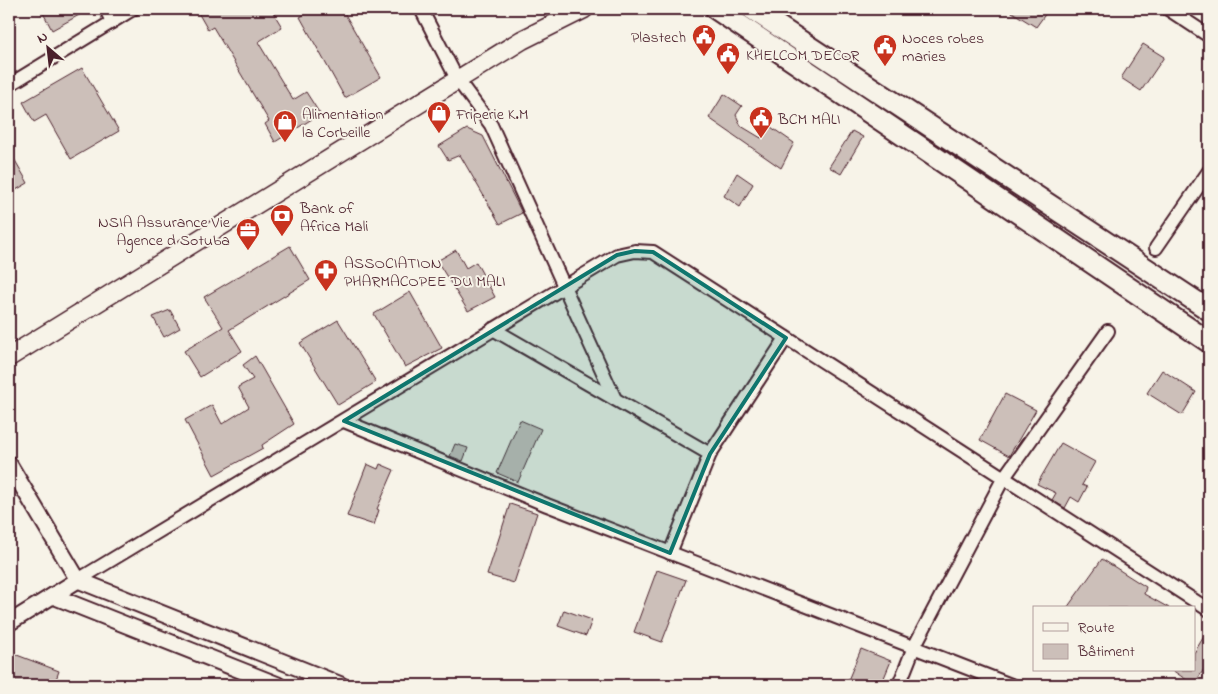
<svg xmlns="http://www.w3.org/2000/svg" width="1218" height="694" font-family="'Indie Flower',sans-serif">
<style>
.building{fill:#ccbfb9;stroke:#4a1f2b}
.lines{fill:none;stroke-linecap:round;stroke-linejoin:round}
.minor-casing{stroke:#4a1f2b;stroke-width:16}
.tertiary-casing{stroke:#4a1f2b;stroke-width:19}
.secondary-casing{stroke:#4a1f2b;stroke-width:21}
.primary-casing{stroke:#4a1f2b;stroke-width:24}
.minor{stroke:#f7f3e8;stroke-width:12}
.tertiary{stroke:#f7f3e8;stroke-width:15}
.secondary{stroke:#f7f3e8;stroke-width:18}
.primary{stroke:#f7f3e8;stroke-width:20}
.marked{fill:#0f766e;fill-opacity:0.2;stroke:#0f766e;stroke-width:4;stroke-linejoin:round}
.labels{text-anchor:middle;stroke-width:4;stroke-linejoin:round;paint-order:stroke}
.poi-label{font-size:16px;fill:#4a1f2b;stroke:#f7f3e8;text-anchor:start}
</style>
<rect width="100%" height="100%" fill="#f7f3e8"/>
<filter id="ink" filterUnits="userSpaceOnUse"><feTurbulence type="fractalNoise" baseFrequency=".02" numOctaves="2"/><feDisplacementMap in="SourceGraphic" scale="10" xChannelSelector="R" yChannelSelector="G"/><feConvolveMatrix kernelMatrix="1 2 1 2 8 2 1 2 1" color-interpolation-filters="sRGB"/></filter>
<g filter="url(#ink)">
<g class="building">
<path d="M 41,9 L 90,9 L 52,30 Z"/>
<path d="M 196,9 L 271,9 L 282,27 L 258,42 L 293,100 L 306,92 L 320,114 L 275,142 L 265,124 L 269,121 L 213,27 L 208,30 Z"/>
<path d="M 314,9 L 342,9 L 381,77 L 345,98 L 300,17 Z"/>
<path d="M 1007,9 L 1049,9 L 1036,27 Z"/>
<path d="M 1143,44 L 1164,57 L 1141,91 L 1121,78 Z"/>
<path d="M 82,68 L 119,131 L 71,159 L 46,115 L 34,122 L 23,102 Z"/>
<path d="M 724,94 L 742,106 L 736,115 L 741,126 L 761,138 L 768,125 L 794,143 L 781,168 L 709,118 Z"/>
<path d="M 467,129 L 483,136 L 522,213 L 500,224 L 460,155 L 448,160 L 439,146 Z"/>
<path d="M 852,131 L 863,137 L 841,174 L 829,167 Z"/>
<path d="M 9,150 L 28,183 L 9,194 Z"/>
<path d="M 737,173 L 753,184 L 740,207 L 724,196 Z"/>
<path d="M 290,246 L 310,280 L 229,330 L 242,351 L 200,377 L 184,351 L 223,327 L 204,297 Z"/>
<path d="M 456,250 L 466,268 L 476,262 L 495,297 L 468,311 L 437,261 Z"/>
<path d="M 410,292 L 442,348 L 405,367 L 374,314 Z"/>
<path d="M 170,310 L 180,328 L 164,337 L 153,317 Z"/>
<path d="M 338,320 L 376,382 L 338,405 L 300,343 Z"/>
<path d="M 255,356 L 294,424 L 262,445 L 263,448 L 214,475 L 185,420 L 212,405 L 222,424 L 249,407 L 238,387 L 253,379 L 243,365 Z"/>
<path d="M 1162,370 L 1196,392 L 1182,415 L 1147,393 Z"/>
<path d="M 1005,394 L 1036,410 L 1009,456 L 980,440 Z"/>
<path d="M 520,420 L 541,429 L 518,482 L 497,473 Z"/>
<path d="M 1061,443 L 1095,462 L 1082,485 L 1087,487 L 1079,502 L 1071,497 L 1065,508 L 1052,500 L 1056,493 L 1037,484 Z"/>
<path d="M 455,444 L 468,448 L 463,461 L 450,456 Z"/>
<path d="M 367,464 L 378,469 L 380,464 L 394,470 L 377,509 L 379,510 L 374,525 L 347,516 Z"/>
<path d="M 510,504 L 537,513 L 514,583 L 487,575 Z"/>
<path d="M 1102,559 L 1146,587 L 1144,594 L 1169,608 L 1067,608 Z"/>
<path d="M 657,570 L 686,580 L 662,642 L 634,632 Z"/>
<path d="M 564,610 L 592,620 L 586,636 L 558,626 Z"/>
<path d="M 1209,628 L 1209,661 L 1194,685 L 1172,670 L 1194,670 L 1194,653 Z"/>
<path d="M 861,649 L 891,661 L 881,685 L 846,685 Z"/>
<path d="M 9,652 L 59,671 L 54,685 L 9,685 Z"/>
</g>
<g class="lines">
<g class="minor-casing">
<g id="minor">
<path d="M 106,9 L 112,22"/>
<path d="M 421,9 L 457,79 L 491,125 L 615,399"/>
<path d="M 1168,9 L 1209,36"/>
<path d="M 9,85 L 133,9"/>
<path d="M 1156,248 L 1209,171"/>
<path d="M 493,329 L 710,454"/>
<path d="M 344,421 L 547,505 L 1011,685"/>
<path d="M 670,553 L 710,454 L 786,338"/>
<path d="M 78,580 L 617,255 L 635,251 L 653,252 L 1209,610"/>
<path d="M 899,685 L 914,647 L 1003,479 L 1108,331"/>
</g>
</g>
<g class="tertiary-casing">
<g id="tertiary">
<path d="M 9,464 L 78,580 L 341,685"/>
<path d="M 53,596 L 278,685"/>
<path d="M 9,623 L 78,580"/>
</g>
</g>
<g class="secondary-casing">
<path id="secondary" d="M 9,357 L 522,40 L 584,9"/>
</g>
<g class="primary-casing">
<g id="primary">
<path d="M 716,9 L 1209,342"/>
<path d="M 752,9 L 1209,310"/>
</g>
</g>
<use href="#minor" class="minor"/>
<use href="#tertiary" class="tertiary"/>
<use href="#secondary" class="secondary"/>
<use href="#primary" class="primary"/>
</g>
</g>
<path class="marked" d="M 635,251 L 653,252 L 786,338 L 710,454 L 670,553 L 344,421 L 617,255 Z"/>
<defs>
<g id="civic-pin" transform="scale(1.25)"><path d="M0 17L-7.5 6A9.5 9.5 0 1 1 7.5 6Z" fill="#c8321e" stroke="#f7f3e8"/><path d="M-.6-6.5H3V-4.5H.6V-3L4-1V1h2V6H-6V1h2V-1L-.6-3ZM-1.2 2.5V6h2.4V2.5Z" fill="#fff"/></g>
<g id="shop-pin" transform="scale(1.25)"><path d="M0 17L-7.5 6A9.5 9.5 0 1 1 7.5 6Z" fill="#c8321e" stroke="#f7f3e8"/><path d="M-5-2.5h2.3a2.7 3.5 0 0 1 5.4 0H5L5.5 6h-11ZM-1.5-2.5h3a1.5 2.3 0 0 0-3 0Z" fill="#fff"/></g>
<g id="bank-pin" transform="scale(1.25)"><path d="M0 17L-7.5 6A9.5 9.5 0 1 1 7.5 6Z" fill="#c8321e" stroke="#f7f3e8"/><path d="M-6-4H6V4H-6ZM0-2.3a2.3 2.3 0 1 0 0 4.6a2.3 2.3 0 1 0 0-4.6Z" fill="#fff"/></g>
<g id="office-pin" transform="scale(1.25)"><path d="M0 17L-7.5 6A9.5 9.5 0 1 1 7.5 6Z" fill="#c8321e" stroke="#f7f3e8"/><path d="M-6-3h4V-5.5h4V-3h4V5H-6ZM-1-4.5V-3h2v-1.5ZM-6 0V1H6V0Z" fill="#fff"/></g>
<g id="pharmacy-pin" transform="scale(1.25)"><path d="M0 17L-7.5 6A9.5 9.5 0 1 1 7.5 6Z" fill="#c8321e" stroke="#f7f3e8"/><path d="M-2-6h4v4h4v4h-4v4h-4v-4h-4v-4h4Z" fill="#fff"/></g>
</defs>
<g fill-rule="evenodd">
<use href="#civic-pin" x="704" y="36"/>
<use href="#civic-pin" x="885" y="46"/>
<use href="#civic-pin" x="728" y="54"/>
<use href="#shop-pin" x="439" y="113"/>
<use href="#civic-pin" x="761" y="118"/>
<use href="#shop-pin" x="285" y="122"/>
<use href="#bank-pin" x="282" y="216"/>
<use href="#office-pin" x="248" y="230"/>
<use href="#pharmacy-pin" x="326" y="271"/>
</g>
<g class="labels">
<g class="poi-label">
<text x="686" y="42" text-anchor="end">Plastech</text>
<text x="902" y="43">Noces robes<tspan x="902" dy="18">maries</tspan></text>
<text x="746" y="60">KHELCOM DECOR</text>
<text x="302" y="119">Alimentation<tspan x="302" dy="18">la Corbeille</tspan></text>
<text x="456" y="119">Friperie K.M</text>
<text x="778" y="124">BCM MALI</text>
<text x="300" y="213">Bank of<tspan x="300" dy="18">Africa Mali</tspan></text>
<text x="230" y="227" text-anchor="end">NSIA Assurance Vie<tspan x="230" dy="18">Agence d Sotuba</tspan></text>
<text x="344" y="268">ASSOCIATION<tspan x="344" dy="18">PHARMACOPEE DU MALI</tspan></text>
</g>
</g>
<rect width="1218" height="694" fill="none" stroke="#f7f3e8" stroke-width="30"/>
<rect x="15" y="15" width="1188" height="664" fill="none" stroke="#4a1f2b" stroke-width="2" filter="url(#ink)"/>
<rect x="1033" y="606" width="162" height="65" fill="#f7f3e8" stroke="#b29e9c"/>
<rect x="1043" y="623" width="25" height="8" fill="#f7f3e8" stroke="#b29e9c"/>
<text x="1078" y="632" font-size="15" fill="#4a1f2b">Route</text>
<rect x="1043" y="644" width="25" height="15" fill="#ccbfb9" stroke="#b29e9c"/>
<text x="1078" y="656" font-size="15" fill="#4a1f2b">Bâtiment</text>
<g transform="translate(48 48) rotate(332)" stroke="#f7f3e8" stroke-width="4" paint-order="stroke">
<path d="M0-4L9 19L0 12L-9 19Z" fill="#4a1f2b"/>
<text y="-8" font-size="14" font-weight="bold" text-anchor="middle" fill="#4a1f2b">N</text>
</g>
</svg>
